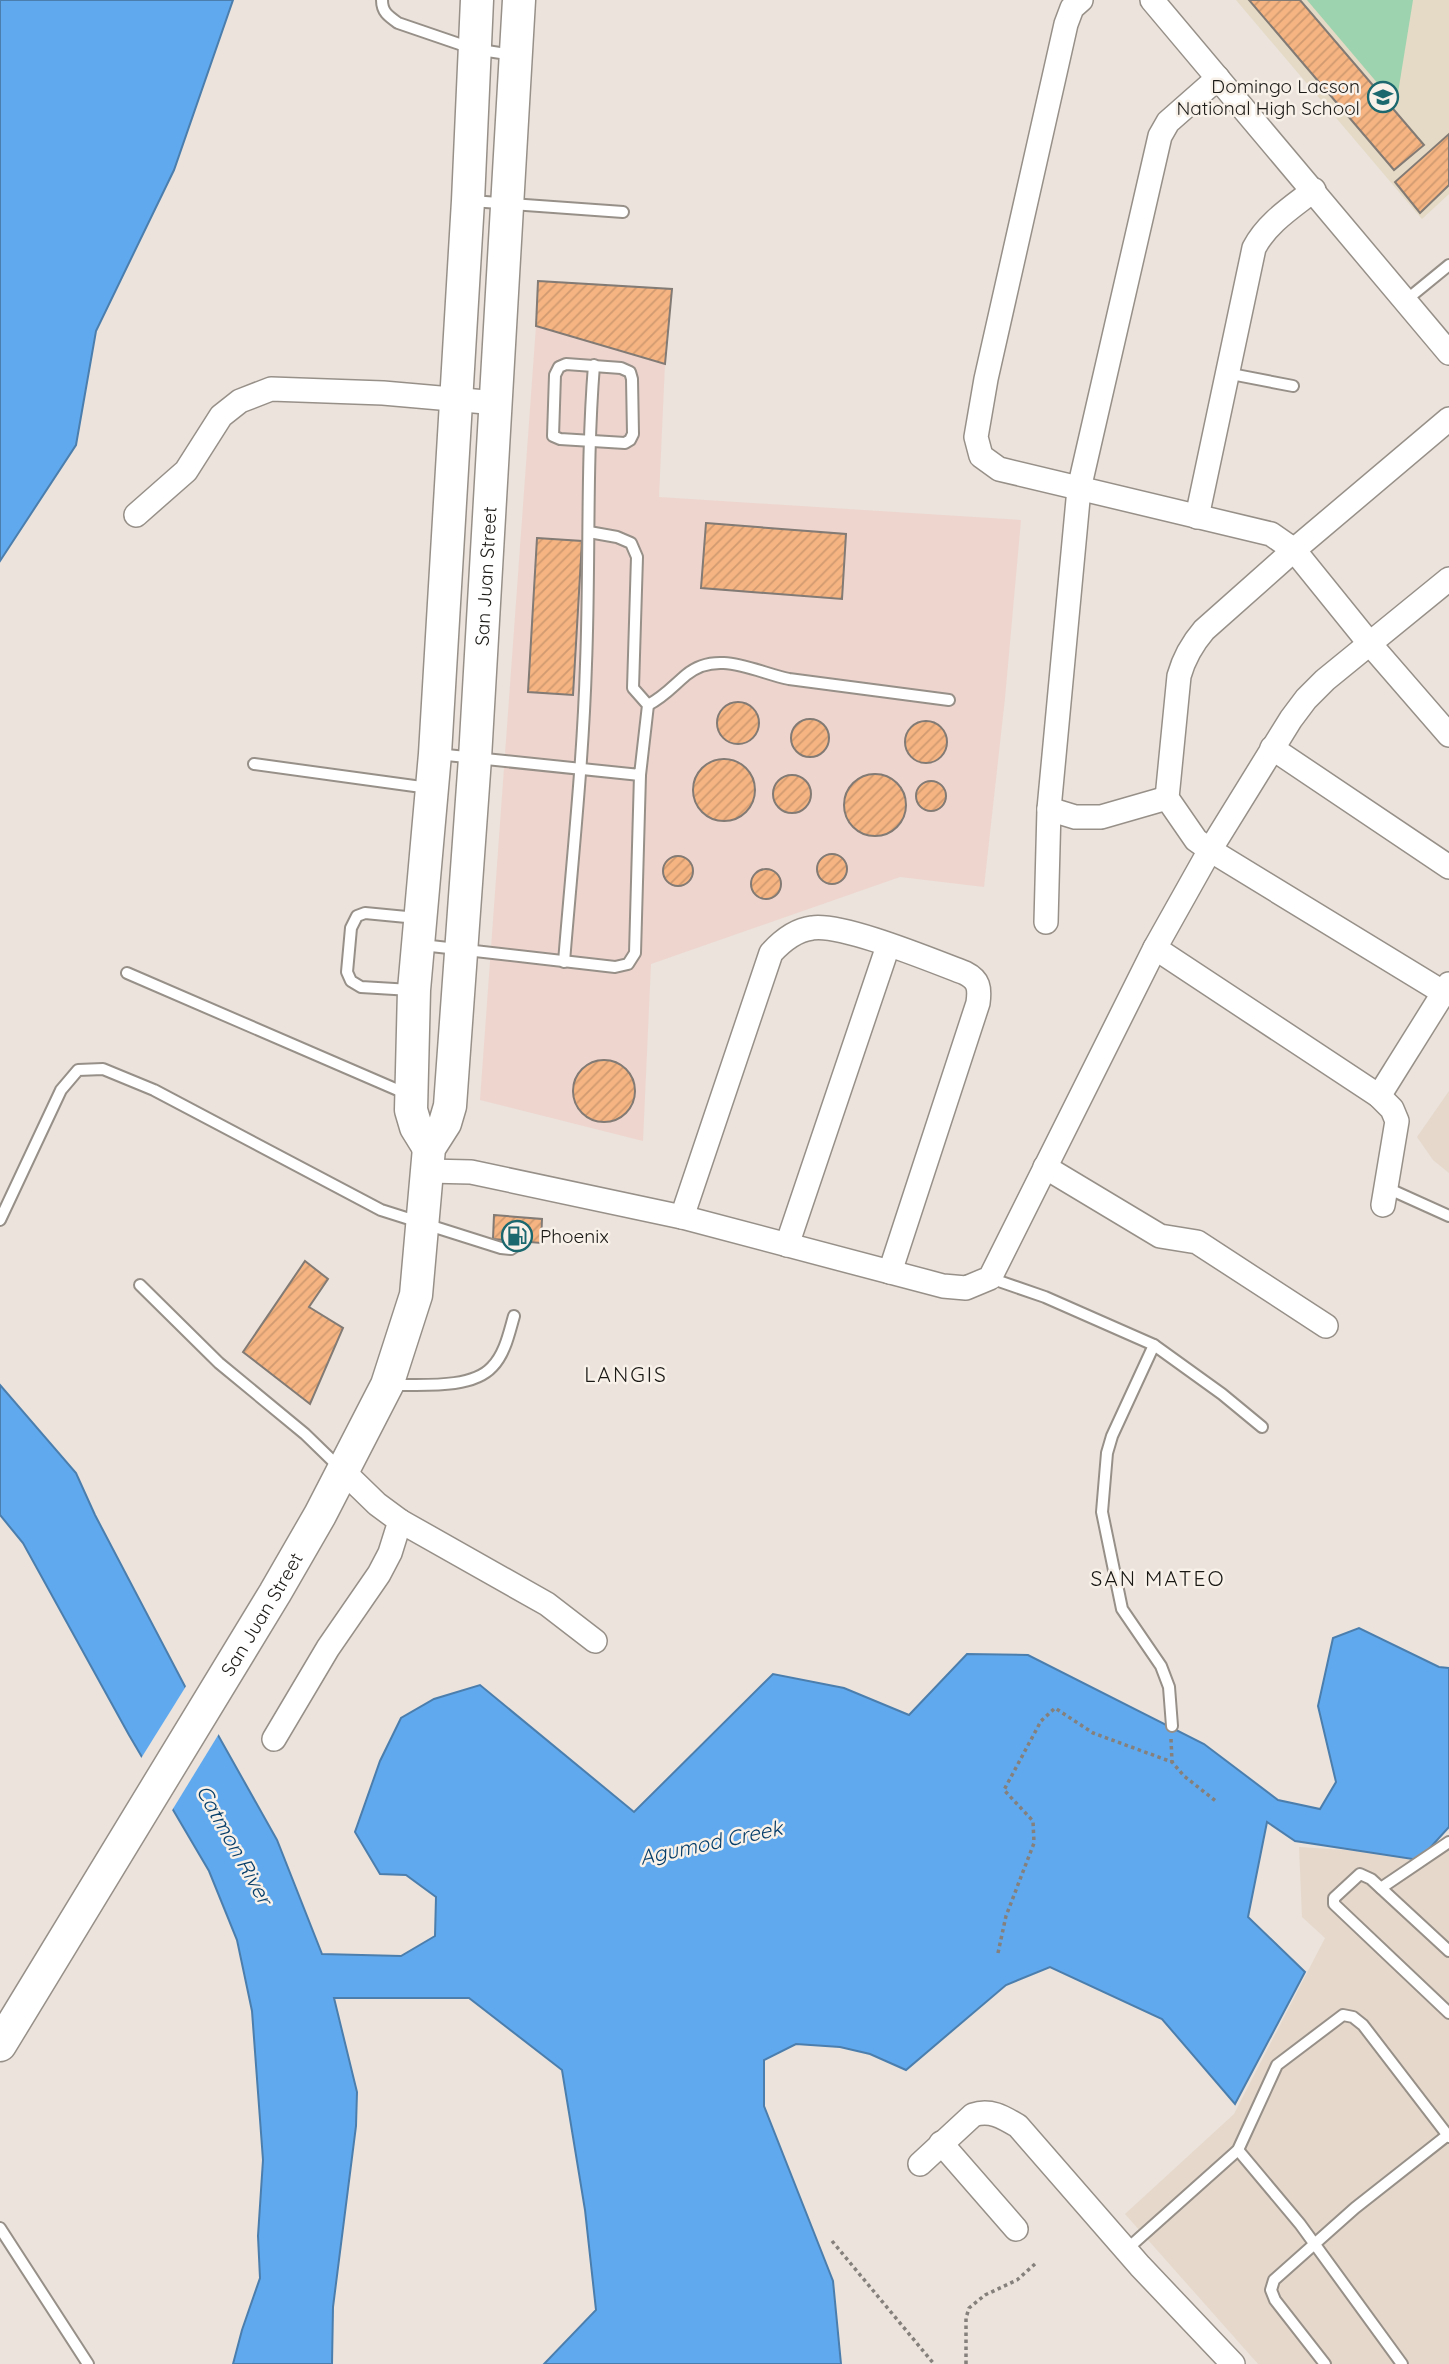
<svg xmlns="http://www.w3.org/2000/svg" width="1449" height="2364" font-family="Quicksand,sans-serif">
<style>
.built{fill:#e6d8cb}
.industrial{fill:#eed5ce}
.education{fill:#e4dac5}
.grass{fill:#9dd3ae}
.water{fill:#60a9ee;stroke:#4b7ead;stroke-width:2}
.pier{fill:#ebe3dc}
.building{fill:url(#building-hatch);stroke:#827a74;stroke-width:2}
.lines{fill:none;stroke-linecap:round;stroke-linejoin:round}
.lane-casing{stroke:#979089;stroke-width:14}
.street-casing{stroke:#979089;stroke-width:26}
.secondary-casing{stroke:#979089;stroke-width:35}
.path{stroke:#85807b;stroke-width:3.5;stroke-dasharray:3.5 3.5;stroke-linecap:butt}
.lane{stroke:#fff;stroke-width:10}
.street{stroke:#fff;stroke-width:23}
.secondary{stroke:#fff;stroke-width:32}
.labels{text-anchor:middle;stroke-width:5;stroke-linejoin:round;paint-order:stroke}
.poi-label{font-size:19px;fill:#1b1916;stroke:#f8f1e9;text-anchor:end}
.street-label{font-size:19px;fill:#1b1916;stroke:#f8f1e9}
.neighbourhood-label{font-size:21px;letter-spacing:2px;fill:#1b1916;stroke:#f8f1e9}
.water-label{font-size:21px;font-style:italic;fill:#063e6a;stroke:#f8f1e9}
</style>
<defs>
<pattern id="building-hatch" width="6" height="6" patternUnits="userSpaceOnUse" patternTransform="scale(1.75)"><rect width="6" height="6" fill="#f5b482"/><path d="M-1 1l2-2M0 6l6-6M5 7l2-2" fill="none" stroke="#d19a70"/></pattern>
</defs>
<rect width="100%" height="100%" fill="#ebe3dc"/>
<g class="built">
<path d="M 1449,1091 L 1449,1173 L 1433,1160 L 1417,1137 Z"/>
<path d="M 1449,1838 L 1449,2364 L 1258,2364 L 1125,2214 L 1234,2114 L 1325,1938 L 1302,1917 L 1299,1847 L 1423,1855 Z"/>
</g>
<path class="industrial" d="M 672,289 L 665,364 L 659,497 L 1021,520 L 1005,698 L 984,887 L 900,877 L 651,964 L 643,1141 L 480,1100 L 536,326 Z"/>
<path class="education" d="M 1236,0 L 1449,0 L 1449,194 L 1422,219 Z"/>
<path class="grass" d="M 1307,0 L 1413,0 L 1396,105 Z"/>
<g class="water">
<path d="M 0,0 L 233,0 L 174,170 L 96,331 L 76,445 L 0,561 Z"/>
<path d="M 0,1385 L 76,1473 L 95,1515 L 190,1696 L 218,1735 L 277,1840 L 322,1954 L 401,1956 L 435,1936 L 436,1897 L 406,1875 L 380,1874 L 355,1832 L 380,1761 L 401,1718 L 434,1699 L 480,1685 L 634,1812 L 773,1674 L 844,1688 L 909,1715 L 967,1654 L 1028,1655 L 1204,1744 L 1278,1800 L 1320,1809 L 1336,1782 L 1318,1706 L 1333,1638 L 1359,1628 L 1439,1667 L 1449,1668 L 1449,1827 L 1419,1860 L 1295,1841 L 1267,1822 L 1248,1917 L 1305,1972 L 1235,2104 L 1162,2019 L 1050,1967 L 1006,1985 L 906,2070 L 870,2054 L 840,2047 L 796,2044 L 764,2060 L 764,2106 L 833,2281 L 841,2364 L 544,2364 L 596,2310 L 585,2210 L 562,2070 L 469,1998 L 334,1998 L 357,2092 L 356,2126 L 333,2307 L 332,2364 L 233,2364 L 242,2330 L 260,2278 L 258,2236 L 263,2160 L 252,2011 L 237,1940 L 209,1871 L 129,1735 L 23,1543 L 0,1515 Z"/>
</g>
<path class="pier" d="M 188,1683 L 220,1732 L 171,1812 L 140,1760 Z"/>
<g class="building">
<path d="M 1249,0 L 1300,0 L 1424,145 L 1394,170 Z"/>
<path d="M 1449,134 L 1449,185 L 1420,213 L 1395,182 Z"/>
<path d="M 538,281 L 672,289 L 665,364 L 536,326 Z"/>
<path d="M 706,523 L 846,534 L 842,599 L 701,588 Z"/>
<path d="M 537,538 L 582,541 L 573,695 L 528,692 Z"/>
<circle cx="738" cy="723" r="21"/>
<circle cx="810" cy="738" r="19"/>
<circle cx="926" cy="742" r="21"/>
<circle cx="724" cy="790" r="31"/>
<circle cx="875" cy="805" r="31"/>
<circle cx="792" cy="794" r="19"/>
<circle cx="931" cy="796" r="15"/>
<circle cx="832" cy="869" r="15"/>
<circle cx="678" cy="871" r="15"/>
<circle cx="766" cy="884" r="15"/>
<circle cx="604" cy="1091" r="31"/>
<path d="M 494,1215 L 542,1219 L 541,1243 L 493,1239 Z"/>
<path d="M 305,1261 L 328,1279 L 309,1307 L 343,1328 L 310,1404 L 243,1352 Z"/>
</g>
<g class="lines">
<g class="lane-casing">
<g id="lane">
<path d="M 382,0 C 382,12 388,16 398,23 L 474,49 L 513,55"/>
<path d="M 471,201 L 623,212"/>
<path d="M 1405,301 L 1449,265"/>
<path d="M 566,364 L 621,368 L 630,372 L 632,379 L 633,434 L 630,440 L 625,443 L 560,439 L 553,436 L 555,375 L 559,367 Z"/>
<path d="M 1226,373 L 1293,386"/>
<path d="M 648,705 C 664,697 673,686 686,675 C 717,649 755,672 789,679 L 949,700"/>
<path d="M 437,754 L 640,775 L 648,705 L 633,688 L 637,557 L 631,543 L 617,537 L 589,532"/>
<path d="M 254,764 L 429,788"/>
<path d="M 422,945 L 615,967 L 628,964 L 635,953 L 640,775"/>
<path d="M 564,962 C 572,863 583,763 586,664 C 590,564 586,465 594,365"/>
<path d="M 127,973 L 407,1094"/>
<path d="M 411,990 L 361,987 L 351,981 L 347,972 L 351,928 L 357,916 L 365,913 L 417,918"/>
<path d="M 1387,1188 L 1449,1216"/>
<path d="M 0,1220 L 61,1090 L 78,1070 L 103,1069 L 154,1090 L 381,1210 L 501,1248 L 511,1249 L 517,1245"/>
<path d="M 990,1278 L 1045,1297 L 1154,1345 L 1222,1394 L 1262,1427"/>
<path d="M 140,1285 L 219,1363 L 305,1434 L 341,1469"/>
<path d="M 1154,1345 L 1112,1436 L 1107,1453 L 1102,1512 L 1122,1609 L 1161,1666 L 1169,1687 L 1172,1726"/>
<path d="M 390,1385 C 418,1384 471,1390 492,1367 C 505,1354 509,1333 514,1316"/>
<path d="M 1381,1888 L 1449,1842"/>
<path d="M 1449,1951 L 1371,1879 L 1360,1874 L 1334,1898 L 1334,1904 L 1449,2013"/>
<path d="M 1238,2150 L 1300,2224 L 1402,2364"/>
<path d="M 0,2228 L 88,2364"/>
<path d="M 1126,2250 L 1238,2150 L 1277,2065 L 1343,2015 L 1353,2017 L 1363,2025 L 1449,2137"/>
<path d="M 1325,2364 L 1275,2300 L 1271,2290 L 1274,2280 L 1355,2208 L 1449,2134"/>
</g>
</g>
<g class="street-casing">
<g id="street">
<path d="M 1081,0 L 1072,8 L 1066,24 L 986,379 L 976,437 L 981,456 L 999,469 L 1271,534 L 1294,550 L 1370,644 L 1449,735"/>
<path d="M 1152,0 L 1449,353"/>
<path d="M 136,515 L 186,471 L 221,416 L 240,401 L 271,389 L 383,393 L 497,403"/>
<path d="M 1197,517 L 1254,248 C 1267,223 1291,208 1314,190"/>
<path d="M 1272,748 L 1449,867"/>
<path d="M 1049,809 L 1075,817 L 1101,817 L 1167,798"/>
<path d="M 1046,922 L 1049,809 L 1079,489 L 1160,136 L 1168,122 L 1218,78"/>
<path d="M 1155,948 L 1379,1096 L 1392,1109 L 1397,1121 L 1383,1205"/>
<path d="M 1444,993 L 1210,850 L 1196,840 L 1167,798 L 1179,676 C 1184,658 1192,644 1204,630 L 1294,550 L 1449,419"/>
<path d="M 1379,1096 L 1449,984"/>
<path d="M 1045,1167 L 1160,1236 L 1197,1242 L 1326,1326"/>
<path d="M 428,1171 L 471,1172 L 682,1217 L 943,1286 L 966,1288 L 990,1278 L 1155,948 L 1210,850 L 1291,719 L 1306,699 L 1325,680 L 1449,579"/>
<path d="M 682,1217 L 771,953 C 781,942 796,930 812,928 C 842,923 933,961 965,973 C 979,980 980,988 978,1003 L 890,1272"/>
<path d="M 787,1245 L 888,946"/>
<path d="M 400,1521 L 547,1604 L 595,1641"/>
<path d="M 274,1739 L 328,1648 L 379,1574 L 390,1553 L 400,1521 L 377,1504 L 342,1470"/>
<path d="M 941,2143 L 1016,2229"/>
<path d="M 920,2164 L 973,2115 C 990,2109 1003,2117 1018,2126 L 1140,2266 L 1233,2364"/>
</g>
</g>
<g class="secondary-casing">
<g id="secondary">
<path d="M 429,1148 L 416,1127 L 411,1110 L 414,990 L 435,754 L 468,201 L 477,0"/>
<path id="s1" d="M 0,2045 L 275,1593 L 320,1515 L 387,1385 L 416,1295 L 429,1148 L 445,1123 L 450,1106 L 475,758 L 519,0"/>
</g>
</g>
<g class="path">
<path d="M 1171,1739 L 1172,1762"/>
<path d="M 998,1953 L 1006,1916 L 1034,1843 L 1033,1821 L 1004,1790 L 1041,1721 L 1055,1708 L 1093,1733 L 1172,1762 L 1184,1776 L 1217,1802"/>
<path d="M 832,2241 L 934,2364"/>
<path d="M 966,2364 L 966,2318 L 969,2308 L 985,2295 L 1017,2280 L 1035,2264"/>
</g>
<use href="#lane" class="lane"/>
<use href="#street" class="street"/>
<use href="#secondary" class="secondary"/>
</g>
<defs>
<g id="school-ring" transform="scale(1.575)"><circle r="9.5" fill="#f8f1e9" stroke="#1b686f" stroke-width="1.5"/><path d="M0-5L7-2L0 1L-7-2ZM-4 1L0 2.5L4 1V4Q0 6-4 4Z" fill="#1b686f"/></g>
<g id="fuel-ring" transform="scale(1.575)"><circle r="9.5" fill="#f8f1e9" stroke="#1b686f" stroke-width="1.5"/><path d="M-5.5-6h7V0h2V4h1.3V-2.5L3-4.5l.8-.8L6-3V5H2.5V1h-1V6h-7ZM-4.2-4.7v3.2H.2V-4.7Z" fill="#1b686f"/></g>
</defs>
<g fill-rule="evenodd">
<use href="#school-ring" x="1383" y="97"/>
<use href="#fuel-ring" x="517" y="1236"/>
</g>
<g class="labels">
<g class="poi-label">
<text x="1360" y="93">Domingo Lacson<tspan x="1360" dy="22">National High School</tspan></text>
<text x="540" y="1243" text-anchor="start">Phoenix</text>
</g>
<g class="street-label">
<text dy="7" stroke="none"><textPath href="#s1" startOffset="1586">San Juan Street</textPath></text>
<text dy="7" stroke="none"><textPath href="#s1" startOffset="504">San Juan Street</textPath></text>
</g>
<g class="neighbourhood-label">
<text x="626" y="1382">LANGIS</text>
<text x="1158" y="1586">SAN MATEO</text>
</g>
<g class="water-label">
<text transform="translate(711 1843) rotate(-12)" y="7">Agumod Creek</text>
<text transform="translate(234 1845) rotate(61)" y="7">Catmon River</text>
</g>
</g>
</svg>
